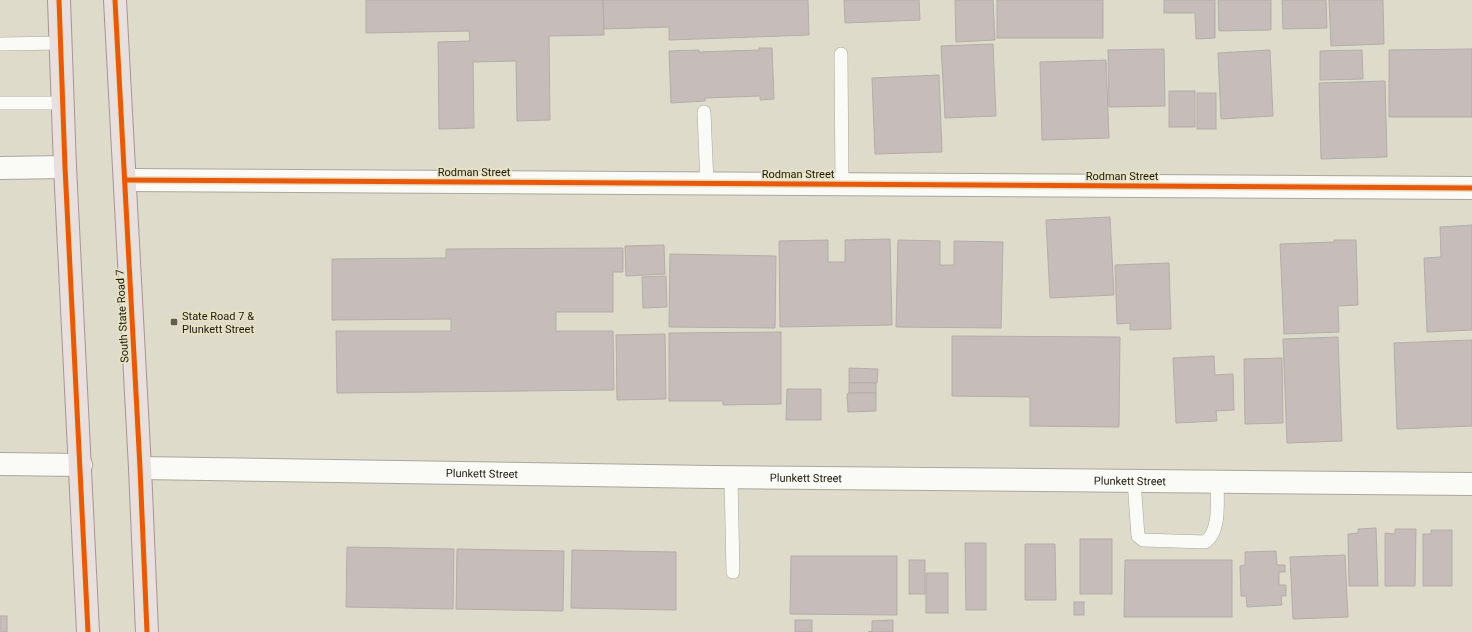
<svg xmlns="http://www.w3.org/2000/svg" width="1472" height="632" font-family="Roboto,sans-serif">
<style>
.building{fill:#c6bcb9;stroke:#b4ada8}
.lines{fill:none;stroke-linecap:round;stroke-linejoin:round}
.lane-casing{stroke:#aaa79b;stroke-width:14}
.street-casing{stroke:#aaa79b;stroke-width:24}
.primary-casing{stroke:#a79590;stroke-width:24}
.lane{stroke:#fafaf7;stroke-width:13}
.street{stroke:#fafaf7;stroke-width:22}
.primary{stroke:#e9dfdf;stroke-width:22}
.cycleway-casing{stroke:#e7e1c3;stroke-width:8}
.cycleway{stroke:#e8590c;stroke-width:5}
.poi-dot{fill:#605e51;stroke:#e7e1c3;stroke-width:1.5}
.labels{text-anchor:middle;stroke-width:3.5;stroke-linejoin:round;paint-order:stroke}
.street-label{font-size:11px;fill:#1c1a0f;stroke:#e7e1c3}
.poi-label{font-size:11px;fill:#1c1a0f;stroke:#e7e1c3;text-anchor:start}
</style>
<rect width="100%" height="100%" fill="#dfdbcb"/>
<g class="building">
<path d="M 366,0 L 603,0 L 604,35 L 549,36 L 550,120 L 517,121 L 516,61 L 473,62 L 474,128 L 439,129 L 438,42 L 470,41 L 469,31 L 366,33 Z"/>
<path d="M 603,0 L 808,0 L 809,35 L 669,40 L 669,27 L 604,29 Z"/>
<path d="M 844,0 L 919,0 L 920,20 L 845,23 Z"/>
<path d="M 955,0 L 993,0 L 995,40 L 956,42 Z"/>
<rect x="997" y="0" width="106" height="38"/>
<path d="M 1164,0 L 1215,0 L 1215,38 L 1196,39 L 1195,13 L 1164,13 Z"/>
<path d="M 1218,0 L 1271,0 L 1271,30 L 1219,31 Z"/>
<path d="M 1282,0 L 1326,0 L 1327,28 L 1283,29 Z"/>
<path d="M 1329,0 L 1383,0 L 1384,44 L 1331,46 Z"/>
<path d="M 993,44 L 996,116 L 945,118 L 941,46 Z"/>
<path d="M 759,48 L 772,48 L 774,99 L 760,100 L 760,96 L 705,98 L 705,101 L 671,103 L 669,51 L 699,50 L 699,52 L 759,50 Z"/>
<path d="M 1164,49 L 1165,106 L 1109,107 L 1108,50 Z"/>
<path d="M 1472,49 L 1472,117 L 1389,117 L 1389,50 Z"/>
<path d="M 1270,50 L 1273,116 L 1221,119 L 1218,53 Z"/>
<path d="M 1362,50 L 1363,79 L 1320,80 L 1320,51 Z"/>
<path d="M 1106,60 L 1109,138 L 1042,140 L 1040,62 Z"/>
<path d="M 939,75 L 942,152 L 875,154 L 872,78 Z"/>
<path d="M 1385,81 L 1387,157 L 1321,159 L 1319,83 Z"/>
<rect x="1169" y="91" width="26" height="36"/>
<rect x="1197" y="93" width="19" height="36"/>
<path d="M 1110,217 L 1114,295 L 1050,298 L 1046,220 Z"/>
<path d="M 1472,225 L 1472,330 L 1427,332 L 1424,258 L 1441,257 L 1440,227 Z"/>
<path d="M 890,239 L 892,325 L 780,327 L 779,241 L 828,240 L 828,262 L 845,262 L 845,240 Z"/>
<path d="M 898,240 L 940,241 L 940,265 L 954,265 L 954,241 L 1003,242 L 1001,328 L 896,327 Z"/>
<path d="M 1334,240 L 1356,240 L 1358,305 L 1338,306 L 1339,332 L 1284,334 L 1280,244 L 1334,242 Z"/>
<path d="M 664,245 L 665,274 L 626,276 L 625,246 Z"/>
<path d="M 623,248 L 623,272 L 613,272 L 613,312 L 556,312 L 556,331 L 613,331 L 614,390 L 337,393 L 336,331 L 451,331 L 451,319 L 332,320 L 332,259 L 446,258 L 446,249 Z"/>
<path d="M 670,254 L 776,256 L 775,328 L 669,327 Z"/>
<path d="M 1169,263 L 1171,329 L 1130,330 L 1130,323 L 1117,324 L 1115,265 Z"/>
<path d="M 666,276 L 667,307 L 643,308 L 642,277 Z"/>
<path d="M 781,332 L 781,404 L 723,405 L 723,401 L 669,401 L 669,333 Z"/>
<path d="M 665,334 L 666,399 L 617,400 L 616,335 Z"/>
<path d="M 952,336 L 1120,337 L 1119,427 L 1030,426 L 1030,397 L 952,396 Z"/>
<path d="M 1338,337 L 1342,441 L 1287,443 L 1283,339 Z"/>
<path d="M 1472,340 L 1472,426 L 1397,429 L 1394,343 Z"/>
<path d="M 1214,356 L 1215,375 L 1233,374 L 1234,410 L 1216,411 L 1217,421 L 1176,423 L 1173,358 Z"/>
<path d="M 1282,358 L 1283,423 L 1245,424 L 1244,359 Z"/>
<path d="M 849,368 L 878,369 L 877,383 L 849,383 Z"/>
<rect x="849" y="383" width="27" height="10"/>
<path d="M 787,389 L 821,389 L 821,420 L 786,420 Z"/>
<path d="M 849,393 L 876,393 L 876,411 L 848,412 L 847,394 Z"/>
<path d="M 1376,528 L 1378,586 L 1349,586 L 1348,534 L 1358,533 L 1358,529 Z"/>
<path d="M 1395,529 L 1416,529 L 1415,586 L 1385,586 L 1385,533 L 1395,534 Z"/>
<path d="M 1431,530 L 1452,530 L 1452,586 L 1423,586 L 1423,534 L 1431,534 Z"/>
<rect x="1080" y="539" width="32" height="55"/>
<path d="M 965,543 L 986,543 L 986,610 L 966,610 Z"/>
<path d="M 1025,544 L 1055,544 L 1056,600 L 1025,600 Z"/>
<path d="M 347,547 L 454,549 L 453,609 L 346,607 Z"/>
<path d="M 457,549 L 564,551 L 563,611 L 456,609 Z"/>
<path d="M 572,550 L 676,552 L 676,610 L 571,608 Z"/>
<path d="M 1276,551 L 1277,565 L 1285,565 L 1285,572 L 1279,572 L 1279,585 L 1286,585 L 1286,596 L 1281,596 L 1282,605 L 1247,607 L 1246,596 L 1241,596 L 1240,566 L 1245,565 L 1245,552 Z"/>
<path d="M 1345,555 L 1348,617 L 1293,619 L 1290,557 Z"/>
<path d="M 791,556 L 897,556 L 897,615 L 790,614 Z"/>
<rect x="909" y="560" width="16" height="34"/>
<path d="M 1125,560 L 1232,560 L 1232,617 L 1124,617 Z"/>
<rect x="926" y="573" width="22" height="40"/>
<rect x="1074" y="602" width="10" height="13"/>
<rect x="0" y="616" width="7" height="16"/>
<rect x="795" y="620" width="17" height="12"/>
<path d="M 893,620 L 893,632 L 868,632 L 872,631 L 872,621 Z"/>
</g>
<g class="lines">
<g class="lane-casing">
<g id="lane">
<path d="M 0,44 L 61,43"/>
<path d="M 841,54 L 842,184"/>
<path d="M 0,103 L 62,103"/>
<path d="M 704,112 L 707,184"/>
<path d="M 731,477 L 733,572"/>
<path d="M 1134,481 L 1138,536 L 1143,540 L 1205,542 C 1221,532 1217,498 1217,482"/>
</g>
</g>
<g class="street-casing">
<g id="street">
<path d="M 0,168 L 65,167"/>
<path d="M 125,180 L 1472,188"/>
<path d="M 0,464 L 81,465"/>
<path id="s1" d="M 140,468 L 711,477 L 1472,484"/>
</g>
</g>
<g class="primary-casing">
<g id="primary">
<path d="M 59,0 L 65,167 L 88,632"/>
<path d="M 115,0 L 140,468 L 147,632"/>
</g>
</g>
<use href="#lane" class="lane"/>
<use href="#street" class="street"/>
<use href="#primary" class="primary"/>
<g class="cycleway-casing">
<g id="cycleway">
<path d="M 59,0 L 65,167 L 88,632"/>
<path d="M 115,0 L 140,468 L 147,632"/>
<path d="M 125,180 L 1472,188"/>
</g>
</g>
<use href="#cycleway" class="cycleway"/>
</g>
<rect class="poi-dot" x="170" y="318" width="8" height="8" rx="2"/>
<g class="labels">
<g class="street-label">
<text x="474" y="176">Rodman Street</text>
<text x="798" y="178">Rodman Street</text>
<text x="1122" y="180">Rodman Street</text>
<text transform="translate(122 316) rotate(-93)" y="4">South State Road 7</text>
<text dy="4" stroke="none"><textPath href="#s1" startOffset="342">Plunkett Street</textPath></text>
<text dy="4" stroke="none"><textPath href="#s1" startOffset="666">Plunkett Street</textPath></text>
<text dy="4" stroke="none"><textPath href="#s1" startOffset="990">Plunkett Street</textPath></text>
</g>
<g class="poi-label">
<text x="182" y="320">State Road 7 &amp;<tspan x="182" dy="13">Plunkett Street</tspan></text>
</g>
</g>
</svg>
